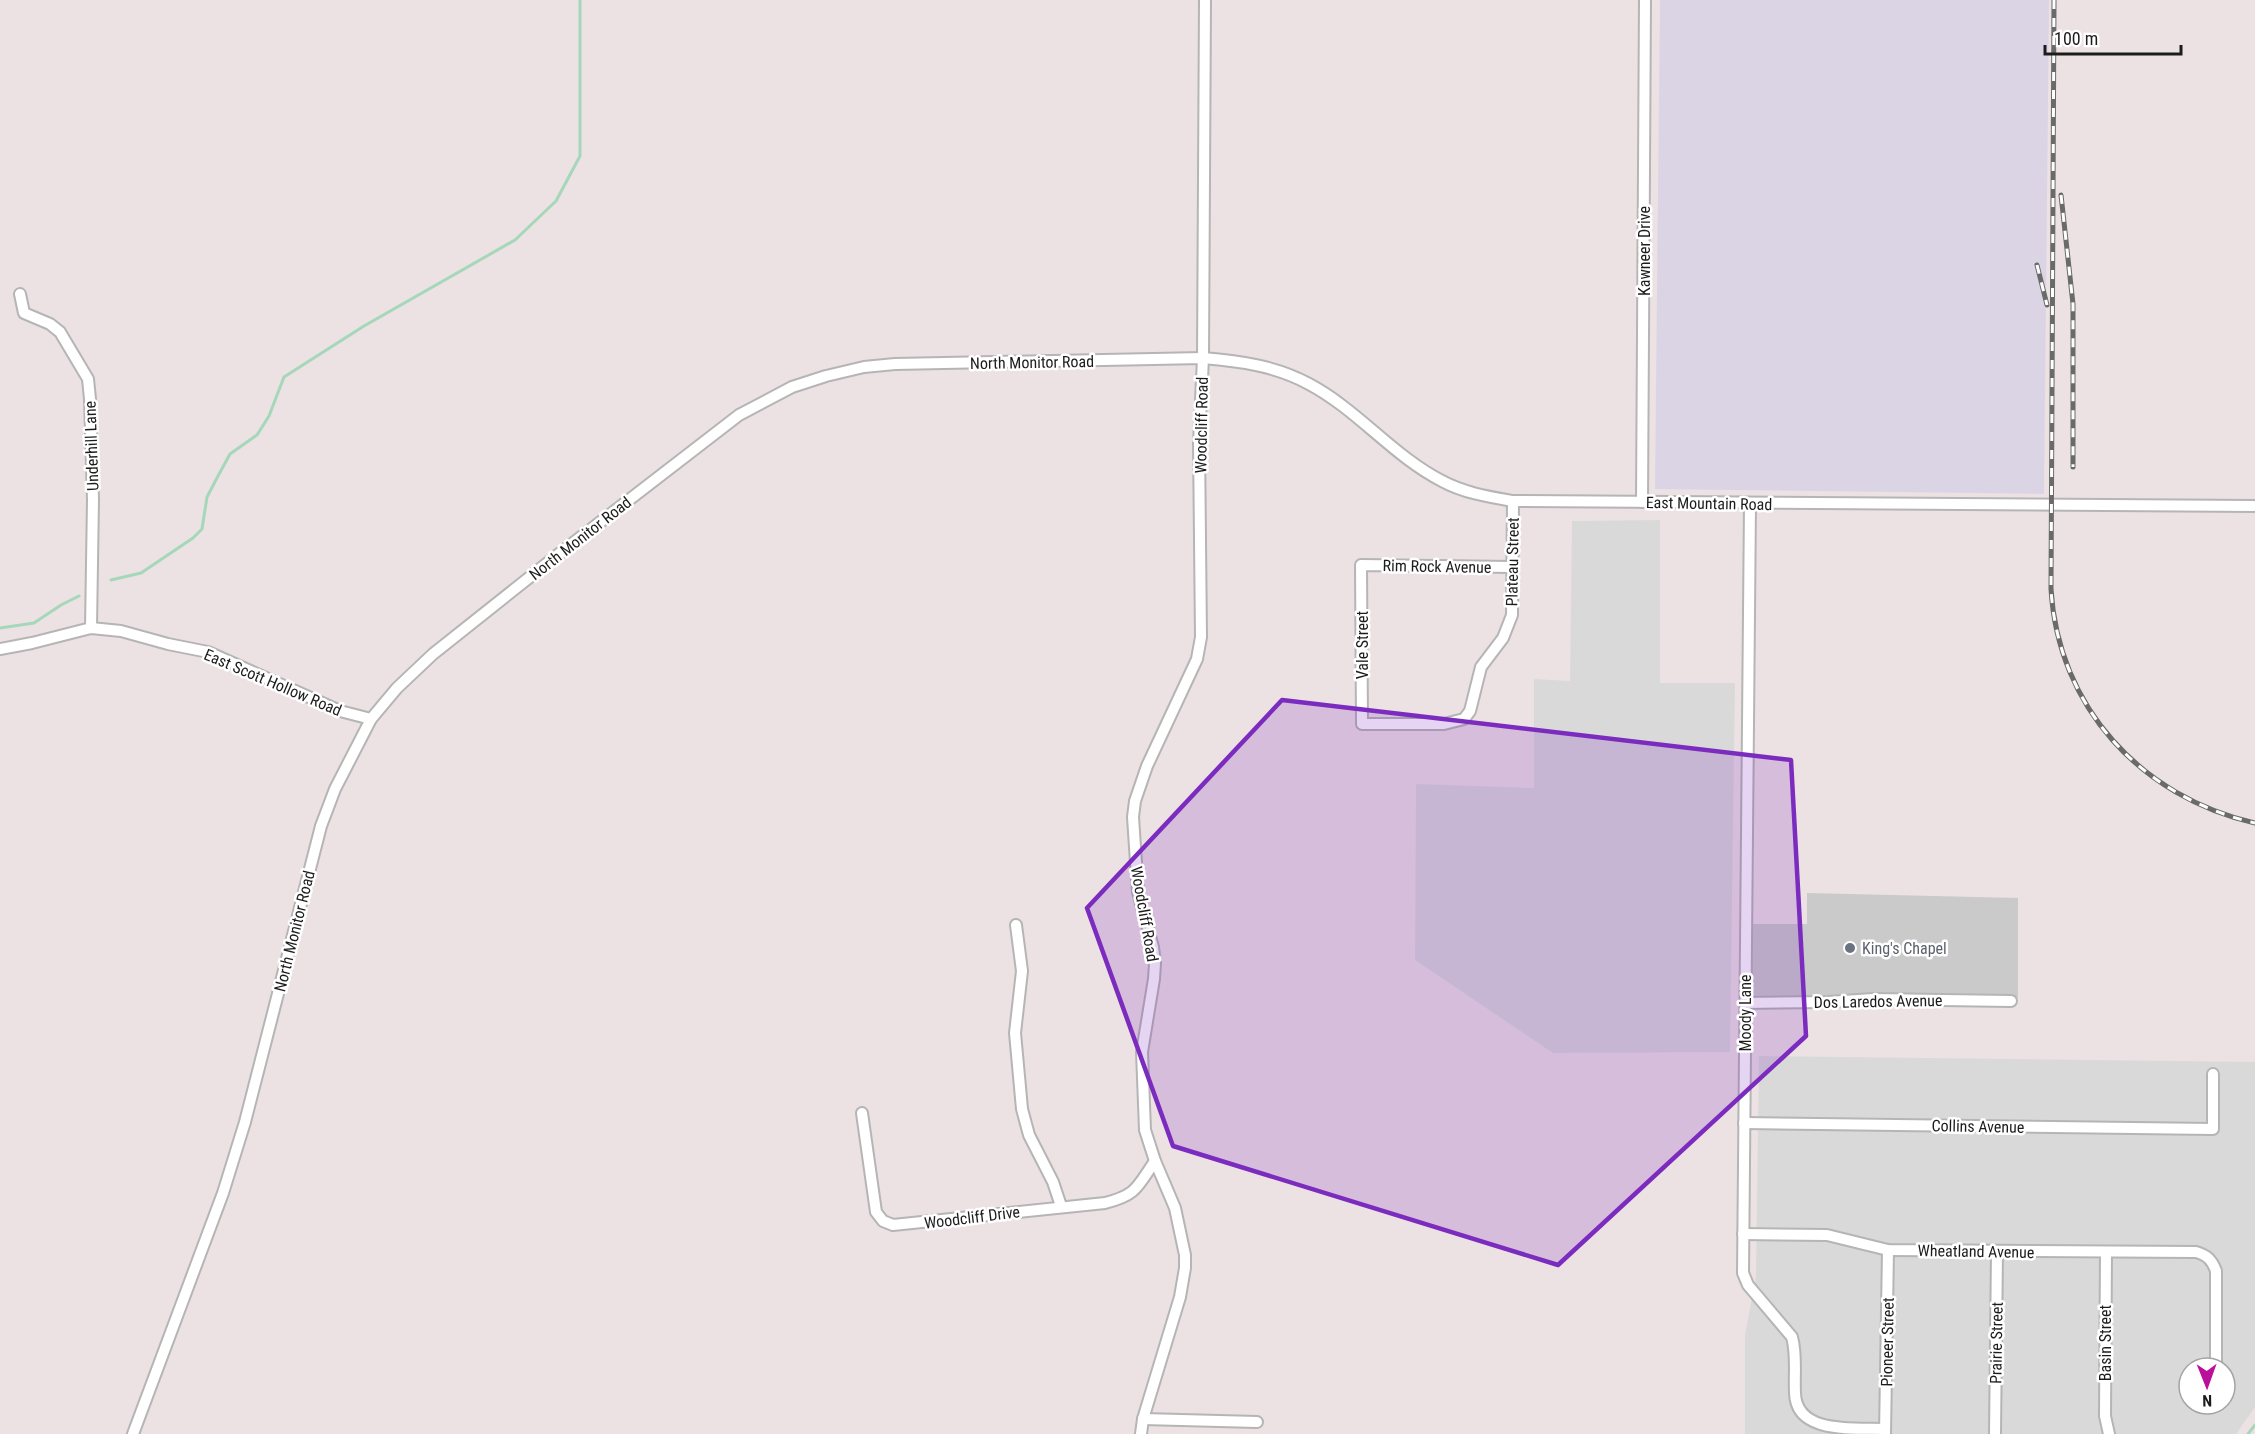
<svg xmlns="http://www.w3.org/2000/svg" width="2255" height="1434" font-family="'Roboto Condensed',sans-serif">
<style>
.residential{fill:#dad9d9;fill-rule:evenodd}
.industrial{fill:#dad4e5}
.religious{fill:#cacaca}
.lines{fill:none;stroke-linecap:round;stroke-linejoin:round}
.stream{stroke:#a5d7ba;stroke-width:3}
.minor-casing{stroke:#b5b5b5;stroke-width:14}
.minor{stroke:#fff;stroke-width:10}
.rail-casing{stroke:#6a6a6a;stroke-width:5}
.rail{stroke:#fff;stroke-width:3;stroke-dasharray:9;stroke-linecap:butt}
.marked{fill:#7b2cbf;fill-opacity:0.2;stroke:#7b2cbf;stroke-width:4.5;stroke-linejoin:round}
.worship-dot{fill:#6b7280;stroke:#fff;stroke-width:2}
.labels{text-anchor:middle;stroke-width:5;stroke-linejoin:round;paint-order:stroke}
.street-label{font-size:16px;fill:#1c1c1c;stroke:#fff}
.worship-label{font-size:16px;fill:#5b616d;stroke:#fff;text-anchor:start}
</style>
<rect width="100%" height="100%" fill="#ece2e3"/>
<g class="residential">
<path d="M 1660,520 L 1660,683 L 1735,683 L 1730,1052 L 1553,1053 L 1415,960 L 1416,784 L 1534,788 L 1534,679 L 1570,681 L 1572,521 Z"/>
<path d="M 1759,1056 L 2255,1062 L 2255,1407 L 2236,1434 L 1745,1434 L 1745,1335 L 1756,1277 ZM 2189,1368 L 2225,1368 L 2225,1404 L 2189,1404 Z"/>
</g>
<path class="industrial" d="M 1660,0 L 2049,0 L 2044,494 L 1655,489 Z"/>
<path class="religious" d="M 1807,893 L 2018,898 L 2018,997 L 2011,1001 L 1745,1003 L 1746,924 L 1807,924 Z"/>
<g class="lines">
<g class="stream">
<path d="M 111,580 L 141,573 L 193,538 L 202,529 L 207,497 L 218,476 L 230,454 L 257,435 L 269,416 L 284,377 L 364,326 L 515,240 L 556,201 L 580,156 L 580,0"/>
<path d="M 0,628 L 34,623 L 61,605 L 79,596"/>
<path d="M 2248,1434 L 2255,1425"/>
</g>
<g class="minor-casing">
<g id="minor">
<path d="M 20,294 L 24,313 L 50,324 L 60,332 L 88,379 L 90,399 L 93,500 L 91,628"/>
<path d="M 1642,502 L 1645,0"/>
<path d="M 1750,503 L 1743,1273 L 1748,1285 L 1792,1337 C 1797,1355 1794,1374 1795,1393 C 1796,1434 1852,1428 1885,1429"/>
<path d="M 1512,567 L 1361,565 L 1362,724 L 1444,724 L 1464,719 L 1470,711 L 1481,667 L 1503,638 L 1512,615 L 1513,501"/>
<path d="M 0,649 L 32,643 L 91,628 L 121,631 L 168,644 L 208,652 L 340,711 L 371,719"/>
<path d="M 1016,925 L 1022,971 L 1015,1033 L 1022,1109 L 1029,1135 L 1053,1182 L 1061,1206"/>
<path d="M 1745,1003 L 1828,1002 L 1873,999 L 2011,1001"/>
<path d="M 862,1113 L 876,1212 L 883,1221 L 893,1225 L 1105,1203 C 1137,1195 1137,1187 1155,1161"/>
<path d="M 1744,1123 L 2213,1129 L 2213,1074"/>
<path d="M 1743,1234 L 1827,1235 L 1888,1250 L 2196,1252 C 2207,1255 2212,1260 2216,1271 L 2216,1365"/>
<path d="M 2106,1252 L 2105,1416 L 2109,1434"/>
<path d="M 1143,1419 L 1257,1422"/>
<path d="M 133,1434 L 223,1193 L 245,1122 L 321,826 L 335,789 L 371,719 L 397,688 L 433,654 L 555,557 L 739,415 L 792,387 L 826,376 L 864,367 L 895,364 L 1203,358 C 1240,361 1276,366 1309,384 C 1358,410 1393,456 1442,481 C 1464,493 1490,497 1513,501 L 2255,506"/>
<path d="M 1141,1434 L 1143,1419 L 1180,1297 L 1185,1268 L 1185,1255 L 1175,1208 L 1155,1161 L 1145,1130 L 1142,1052 L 1154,979 L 1155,963 L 1153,947 L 1138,892 L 1133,817 L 1135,801 L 1147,766 L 1197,659 L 1201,637 L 1199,443 L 1203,358 L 1205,0"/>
<path d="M 1885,1434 L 1888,1250"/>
<path d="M 1995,1434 L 1997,1251"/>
</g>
</g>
<use href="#minor" class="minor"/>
<g class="rail-casing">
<g id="rail">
<path d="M 2054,0 L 2051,589 C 2058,707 2141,797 2255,823"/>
<path d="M 2061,195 L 2073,304 L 2073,467"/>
<path d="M 2037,265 L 2047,305"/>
</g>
</g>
<use href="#rail" class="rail"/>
</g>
<path class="marked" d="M 1282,700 L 1791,760 L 1806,1036 L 1558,1265 L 1173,1146 L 1087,908 Z"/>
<circle class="worship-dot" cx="1850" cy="948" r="6"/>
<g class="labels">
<g class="street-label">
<text transform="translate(1644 251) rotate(-90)" y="6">Kawneer Drive</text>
<text transform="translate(1032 362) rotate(-1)" y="6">North Monitor Road</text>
<text transform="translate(1201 425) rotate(-89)" y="6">Woodcliff Road</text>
<text transform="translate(91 446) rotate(-92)" y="6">Underhill Lane</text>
<text transform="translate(1709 503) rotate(1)" y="6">East Mountain Road</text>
<text transform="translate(580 538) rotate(-38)" y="6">North Monitor Road</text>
<text transform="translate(1512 562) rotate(-89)" y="6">Plateau Street</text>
<text transform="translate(1437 566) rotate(1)" y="6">Rim Rock Avenue</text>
<text transform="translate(1362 645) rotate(-90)" y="6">Vale Street</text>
<text transform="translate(273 682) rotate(23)" y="6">East Scott Hollow Road</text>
<text transform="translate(1145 914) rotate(80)" y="6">Woodcliff Road</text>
<text transform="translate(294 931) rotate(-76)" y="6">North Monitor Road</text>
<text transform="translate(1878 1001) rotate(-1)" y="6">Dos Laredos Avenue</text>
<text transform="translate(1745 1013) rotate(-90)" y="6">Moody Lane</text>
<text transform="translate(1978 1126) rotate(1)" y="6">Collins Avenue</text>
<text transform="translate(972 1217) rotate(-7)" y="6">Woodcliff Drive</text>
<text transform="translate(1976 1251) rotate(1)" y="6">Wheatland Avenue</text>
<text transform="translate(1887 1342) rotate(-89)" y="6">Pioneer Street</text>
<text transform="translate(1996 1343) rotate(-89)" y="6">Prairie Street</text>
<text transform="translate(2105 1343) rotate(-90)" y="6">Basin Street</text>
</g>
<g class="worship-label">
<text x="1862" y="954">King's Chapel</text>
</g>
</g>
<g transform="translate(2207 1386) rotate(179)"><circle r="28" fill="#ffffff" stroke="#a4a4a4" stroke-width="1.5"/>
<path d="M0-4.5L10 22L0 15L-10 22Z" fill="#b90f9a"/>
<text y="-9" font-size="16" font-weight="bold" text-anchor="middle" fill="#1c1c1c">N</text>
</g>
<path d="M2045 45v9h136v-9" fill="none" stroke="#1c1c1c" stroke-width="3"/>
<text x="2054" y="45" font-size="18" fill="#1c1c1c" stroke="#ffffff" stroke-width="4.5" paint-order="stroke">100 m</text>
</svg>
